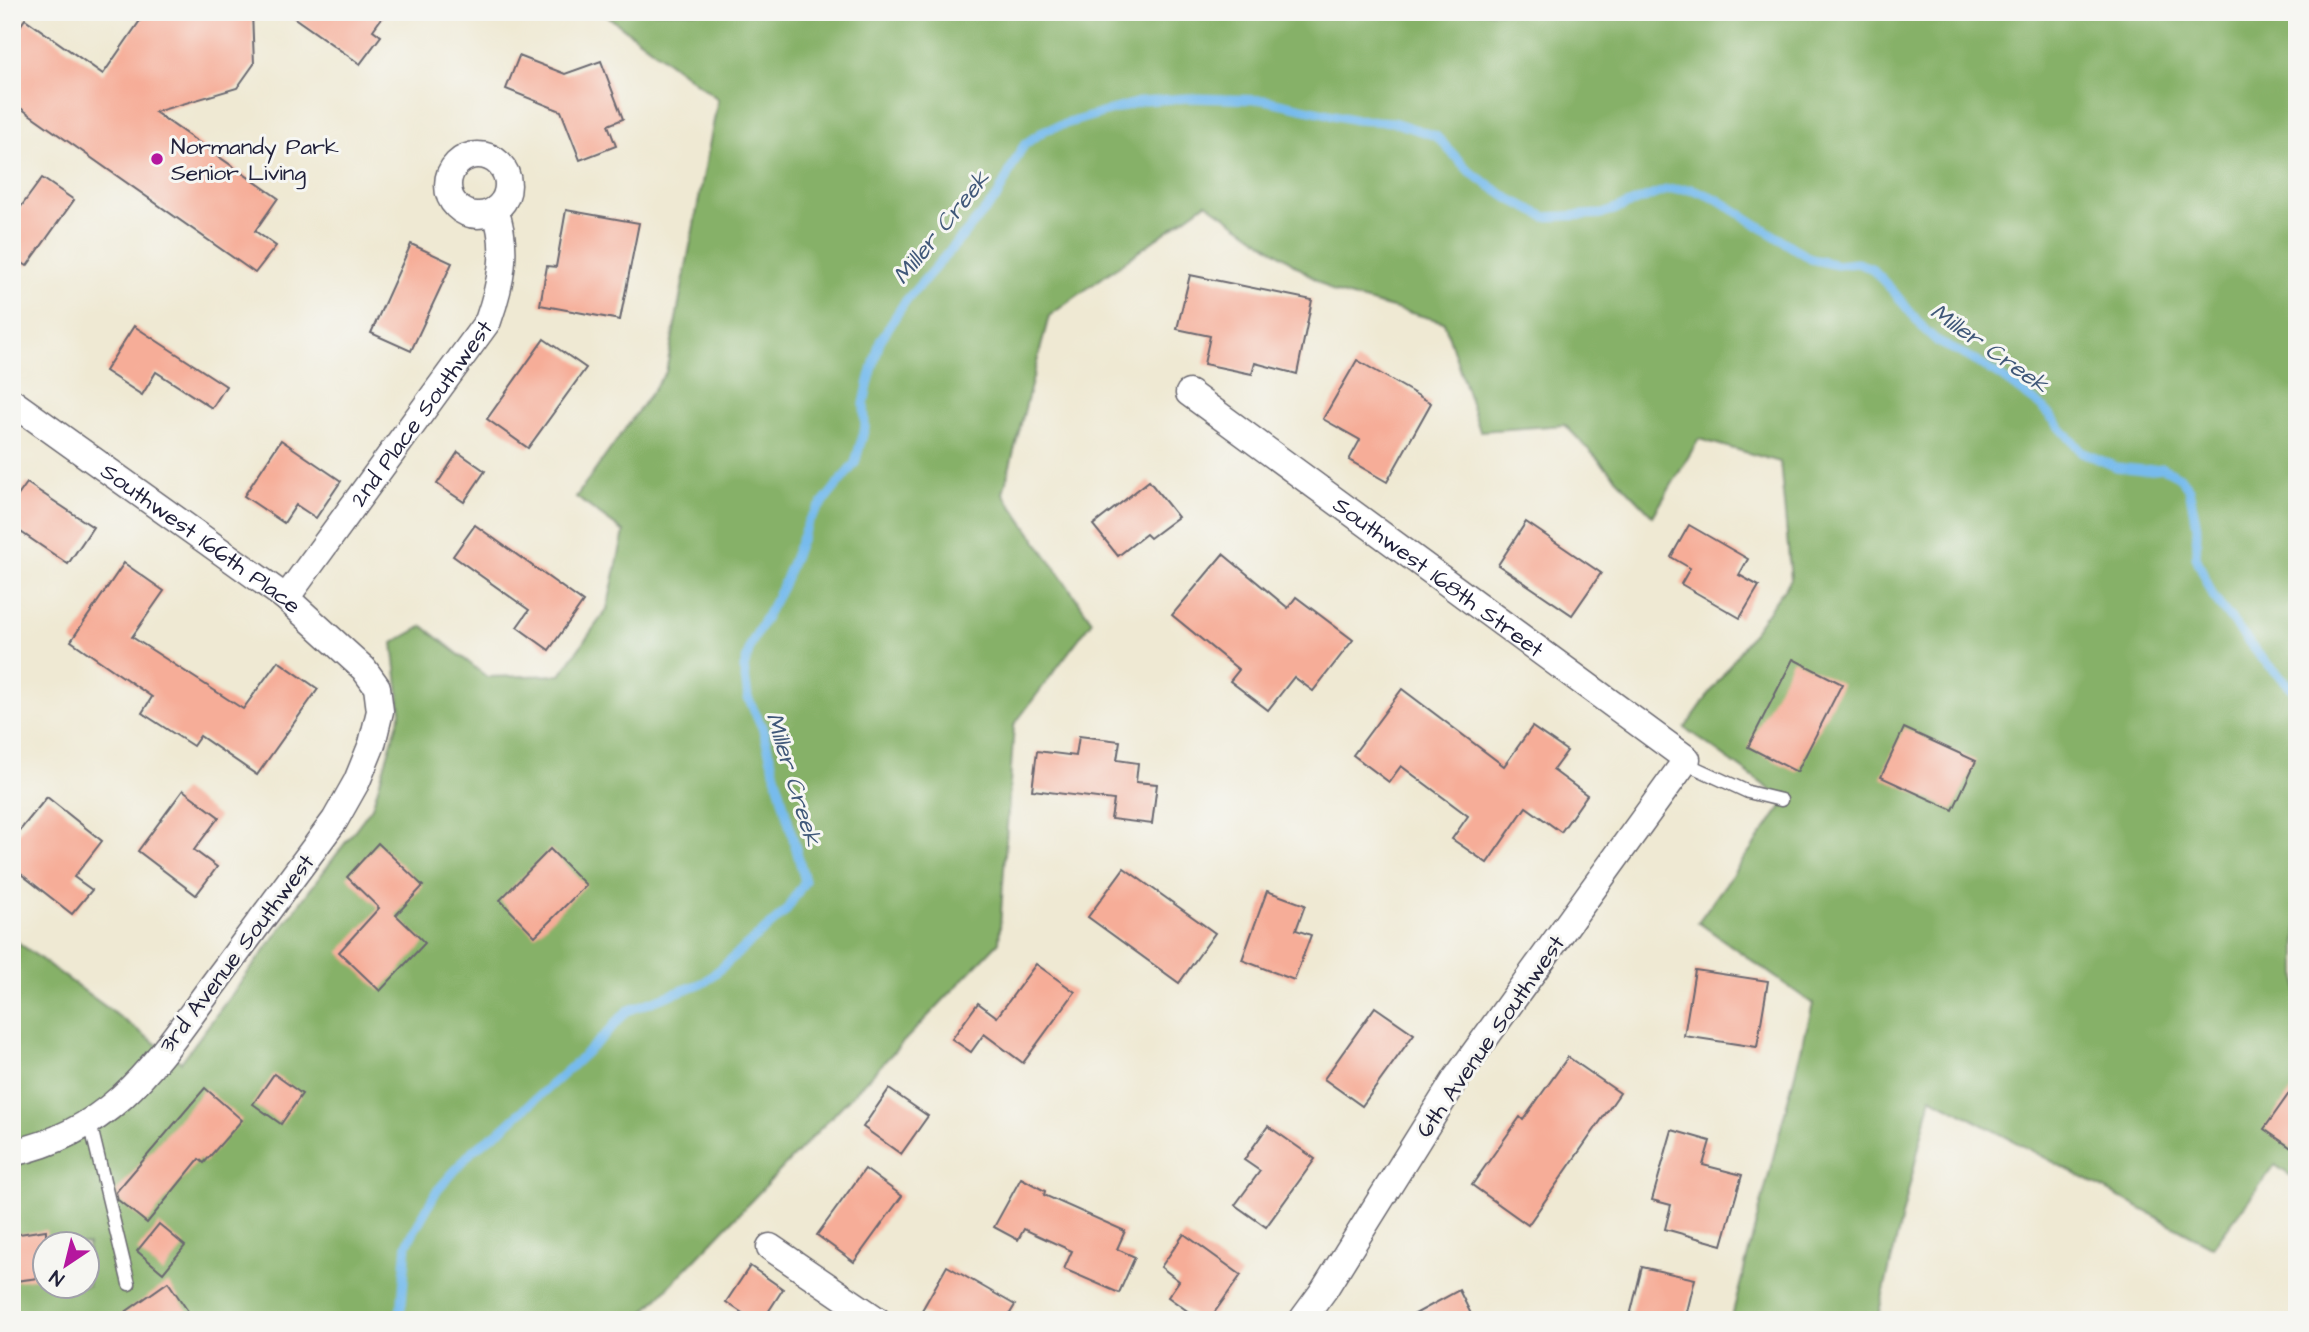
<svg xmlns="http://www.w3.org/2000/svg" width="2309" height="1332" font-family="'Architects Daughter',sans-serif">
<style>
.forest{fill:#86b168;stroke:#546a52;stroke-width:2;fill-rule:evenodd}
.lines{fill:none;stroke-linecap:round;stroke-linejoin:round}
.stream{stroke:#77bbed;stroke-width:9}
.building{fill:#f6ad98}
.service-casing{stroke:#6a6870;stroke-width:15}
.minor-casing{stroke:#6a6870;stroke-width:29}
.service{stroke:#fff;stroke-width:12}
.minor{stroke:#fff;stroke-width:26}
.poi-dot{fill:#b5179e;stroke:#f6f6f2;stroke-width:2.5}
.labels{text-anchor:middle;stroke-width:6;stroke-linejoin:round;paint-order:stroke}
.poi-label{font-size:23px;fill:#22223b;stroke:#f6f6f2;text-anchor:start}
.street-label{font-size:23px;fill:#22223b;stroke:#f6f6f2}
.water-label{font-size:24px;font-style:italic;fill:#405879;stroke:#f6f6f2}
</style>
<rect width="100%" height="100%" fill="#f6f6f2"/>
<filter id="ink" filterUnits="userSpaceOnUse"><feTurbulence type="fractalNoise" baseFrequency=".0143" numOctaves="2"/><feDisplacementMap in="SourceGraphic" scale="14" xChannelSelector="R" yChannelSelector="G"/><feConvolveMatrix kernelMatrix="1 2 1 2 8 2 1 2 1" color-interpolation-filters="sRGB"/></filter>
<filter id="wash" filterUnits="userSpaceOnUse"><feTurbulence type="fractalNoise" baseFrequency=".00686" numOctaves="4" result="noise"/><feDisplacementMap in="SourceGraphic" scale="28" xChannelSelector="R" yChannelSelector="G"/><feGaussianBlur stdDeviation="1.57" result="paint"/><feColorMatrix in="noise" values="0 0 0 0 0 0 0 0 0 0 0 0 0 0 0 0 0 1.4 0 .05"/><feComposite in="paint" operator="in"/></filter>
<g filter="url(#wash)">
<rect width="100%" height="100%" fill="#efe9d3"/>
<path class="forest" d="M 602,12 L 2297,12 L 2297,1180 L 2275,1165 L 2213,1247 L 1931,1097 L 1877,1320 L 1731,1320 L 1813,1004 L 1698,922 L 1786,801 L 1685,728 L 1791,579 L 1780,462 L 1699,439 L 1653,516 L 1565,425 L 1480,431 L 1444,322 L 1334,292 L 1206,203 L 1049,316 L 1003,493 L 1092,621 L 1014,725 L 999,942 L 637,1320 L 12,1320 L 12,938 L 181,1062 L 372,807 L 401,712 L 393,643 L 423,626 L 487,677 L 560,675 L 607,609 L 624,532 L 576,497 L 666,372 L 718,99 ZM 46,1244 L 88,1244 L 88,1286 L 46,1286 Z"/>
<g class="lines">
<path class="stream" d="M 398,1320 L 402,1303 L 407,1244 L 436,1192 L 473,1150 L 501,1130 L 571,1067 L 604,1036 L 627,1011 L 705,982 L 785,912 L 805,881 L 762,727 L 748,698 L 744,668 L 751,644 L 782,587 L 809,520 L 855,463 L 865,427 L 864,404 L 869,381 L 880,341 L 904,303 L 997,197 L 1019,153 L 1025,144 L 1045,130 L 1142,101 L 1189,98 L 1265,100 L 1356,120 L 1393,122 L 1436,136 L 1470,172 L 1508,198 L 1545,217 L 1603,214 L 1666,190 L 1692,189 L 1717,199 L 1811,259 L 1837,265 L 1857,263 L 1871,268 L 1893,291 L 1924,329 L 1938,342 L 1967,356 L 2000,376 L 2042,407 L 2082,452 L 2116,467 L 2144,470 L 2163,468 L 2180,477 L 2189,489 L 2197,527 L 2196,557 L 2214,598 L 2259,655 L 2297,693"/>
</g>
<g id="blocks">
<g class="building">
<path d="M 146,12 L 252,12 L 254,64 L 237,88 L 155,112 L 278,198 L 255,231 L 276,246 L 255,273 L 12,102 L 12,38 L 25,19 L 103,74 Z"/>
<path d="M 286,12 L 386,12 L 373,30 L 381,36 L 360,64 Z"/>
<path d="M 519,56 L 565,74 L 601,61 L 623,119 L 608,125 L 616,146 L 580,160 L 561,111 L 506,89 Z"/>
<path d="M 42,178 L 74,200 L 27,266 L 12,256 L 12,219 Z"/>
<path d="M 566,210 L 639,223 L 620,320 L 540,305 L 547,266 L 556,267 Z"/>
<path d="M 411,244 L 452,263 L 411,351 L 371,333 Z"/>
<path d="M 1190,275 L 1312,300 L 1297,374 L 1255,363 L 1252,374 L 1204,364 L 1210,336 L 1177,329 Z"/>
<path d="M 134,326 L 226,386 L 212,408 L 156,372 L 142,395 L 105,371 Z"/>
<path d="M 544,339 L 586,368 L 528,448 L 487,419 Z"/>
<path d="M 1357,360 L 1431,403 L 1387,482 L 1349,460 L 1360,440 L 1323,419 Z"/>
<path d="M 281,440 L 341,481 L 316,518 L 296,505 L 284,523 L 244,496 Z"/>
<path d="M 458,452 L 485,471 L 464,502 L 437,484 Z"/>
<path d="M 1149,481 L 1178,517 L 1150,538 L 1146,534 L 1118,556 L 1093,525 Z"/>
<path d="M 27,483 L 93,527 L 68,564 L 12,526 L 12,504 Z"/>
<path d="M 1526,522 L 1601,573 L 1572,615 L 1498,565 Z"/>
<path d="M 475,525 L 583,602 L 549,650 L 517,627 L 529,610 L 453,556 Z"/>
<path d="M 1689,525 L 1748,559 L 1739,575 L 1759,586 L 1740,618 L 1681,584 L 1690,568 L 1671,557 Z"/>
<path d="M 1223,554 L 1288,608 L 1296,597 L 1353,640 L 1313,691 L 1294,677 L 1268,710 L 1230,681 L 1239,670 L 1172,615 Z"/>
<path d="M 124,563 L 164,591 L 132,637 L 243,709 L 278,661 L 318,689 L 257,775 L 200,736 L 193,746 L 142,713 L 152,697 L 71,641 Z"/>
<path d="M 1793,659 L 1842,684 L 1797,772 L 1748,747 Z"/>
<path d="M 1402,689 L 1504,766 L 1532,727 L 1567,751 L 1553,770 L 1587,795 L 1561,832 L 1526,807 L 1487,863 L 1452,839 L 1468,816 L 1401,766 L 1389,782 L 1353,755 Z"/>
<path d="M 1904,728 L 1976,761 L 1953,810 L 1881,777 Z"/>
<path d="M 1079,736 L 1120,741 L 1117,760 L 1138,763 L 1136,782 L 1157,784 L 1152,824 L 1111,819 L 1114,800 L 1032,790 L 1037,751 L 1076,756 Z"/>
<path d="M 183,790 L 219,817 L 194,850 L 217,867 L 196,895 L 138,851 Z"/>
<path d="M 47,797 L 102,841 L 74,877 L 92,890 L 72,914 L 12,867 L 12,840 Z"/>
<path d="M 378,843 L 423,886 L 396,915 L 425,943 L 380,991 L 339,952 L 379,908 L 347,877 Z"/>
<path d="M 550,849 L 586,885 L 535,936 L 500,900 Z"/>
<path d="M 1124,868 L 1215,933 L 1179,983 L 1088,917 Z"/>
<path d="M 1267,891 L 1305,905 L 1296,930 L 1311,935 L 1294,980 L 1242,960 Z"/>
<path d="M 1036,964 L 1075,992 L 1023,1063 L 984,1034 L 971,1052 L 952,1039 L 978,1003 L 997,1017 Z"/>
<path d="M 1695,970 L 1768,981 L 1757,1047 L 1684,1036 Z"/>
<path d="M 1375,1007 L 1414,1034 L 1362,1106 L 1324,1079 Z"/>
<path d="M 1568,1057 L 1620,1093 L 1528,1225 L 1472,1185 L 1520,1117 L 1523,1120 Z"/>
<path d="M 274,1074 L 302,1094 L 281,1124 L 253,1104 Z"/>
<path d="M 2297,1082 L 2297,1152 L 2264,1129 Z"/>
<path d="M 205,1088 L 242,1120 L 204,1163 L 199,1159 L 147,1223 L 118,1200 L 116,1192 Z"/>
<path d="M 889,1089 L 928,1116 L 901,1154 L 863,1127 Z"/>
<path d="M 1268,1126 L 1315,1159 L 1266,1227 L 1235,1205 L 1260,1171 L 1244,1160 Z"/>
<path d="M 1672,1130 L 1710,1141 L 1703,1165 L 1742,1175 L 1722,1245 L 1665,1229 L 1671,1205 L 1652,1200 Z"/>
<path d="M 865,1169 L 902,1196 L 854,1262 L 817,1235 Z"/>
<path d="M 1021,1178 L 1045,1191 L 1044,1195 L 1125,1231 L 1117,1249 L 1135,1257 L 1119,1293 L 1064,1269 L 1072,1251 L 1024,1229 L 1018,1240 L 994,1227 Z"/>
<path d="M 159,1224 L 185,1246 L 163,1273 L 137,1251 Z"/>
<path d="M 46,1230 L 46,1277 L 15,1281 L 12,1235 Z"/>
<path d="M 1184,1234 L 1241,1275 L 1209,1320 L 1200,1320 L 1168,1297 L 1179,1281 L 1161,1267 Z"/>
<path d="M 750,1266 L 783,1289 L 763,1320 L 753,1320 L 726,1302 Z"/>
<path d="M 947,1266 L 1015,1305 L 1006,1320 L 934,1320 L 921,1312 Z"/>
<path d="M 1642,1267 L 1695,1279 L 1685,1320 L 1629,1320 Z"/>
<path d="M 168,1282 L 194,1320 L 114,1320 Z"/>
<path d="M 1459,1290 L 1474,1320 L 1404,1320 Z"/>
</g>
</g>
</g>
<g filter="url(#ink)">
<use href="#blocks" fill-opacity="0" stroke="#6a6870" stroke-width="2"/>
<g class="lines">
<g class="service-casing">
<g id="service">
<path d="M 1685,763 L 1748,792 L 1781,800"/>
<path d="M 90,1123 L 129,1284"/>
</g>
</g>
<g class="minor-casing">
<g id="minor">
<circle cx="478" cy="185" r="30"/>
<path id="s1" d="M 1189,393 L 1687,759 L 1457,1077 L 1324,1290 L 1302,1320"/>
<path id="s2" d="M 12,402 L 286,598 L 364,669 L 377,687 L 380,711 L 372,744 L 357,781 L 335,820 C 298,870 261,920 224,970 C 162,1052 121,1130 12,1153"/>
<path id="s3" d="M 286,598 L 488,321 C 501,284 509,248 495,210"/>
<path d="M 770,1247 L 877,1320"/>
</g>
</g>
<use href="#service" class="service"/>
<use href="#minor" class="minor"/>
</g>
</g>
<circle class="poi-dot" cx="157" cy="159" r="7"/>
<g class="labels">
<g class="poi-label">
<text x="171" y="154">Normandy Park<tspan x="171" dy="26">Senior Living</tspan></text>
</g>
<g class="street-label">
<text dy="8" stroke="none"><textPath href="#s3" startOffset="229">2nd Place Southwest</textPath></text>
<text dy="8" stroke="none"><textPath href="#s2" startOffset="233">Southwest 166th Place</textPath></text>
<text dy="8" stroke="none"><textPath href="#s1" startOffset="310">Southwest 168th Street</textPath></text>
<text transform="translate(236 953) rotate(-53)" y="8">3rd Avenue Southwest</text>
<text transform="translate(1490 1036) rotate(-55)" y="8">6th Avenue Southwest</text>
</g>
<g class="water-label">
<text transform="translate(941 227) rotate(-51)" y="8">Miller Creek</text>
<text transform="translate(1990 348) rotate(35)" y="8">Miller Creek</text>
<text transform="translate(794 779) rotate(73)" y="8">Miller Creek</text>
</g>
</g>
<rect width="2309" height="1332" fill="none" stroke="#f6f6f2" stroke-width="42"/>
<g transform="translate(66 1265) rotate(215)"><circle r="33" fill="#f6f6f2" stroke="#a1a1a9" stroke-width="2"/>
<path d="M0-5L12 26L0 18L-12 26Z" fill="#b5179e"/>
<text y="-10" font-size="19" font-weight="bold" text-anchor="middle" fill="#22223b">N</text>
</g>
</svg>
